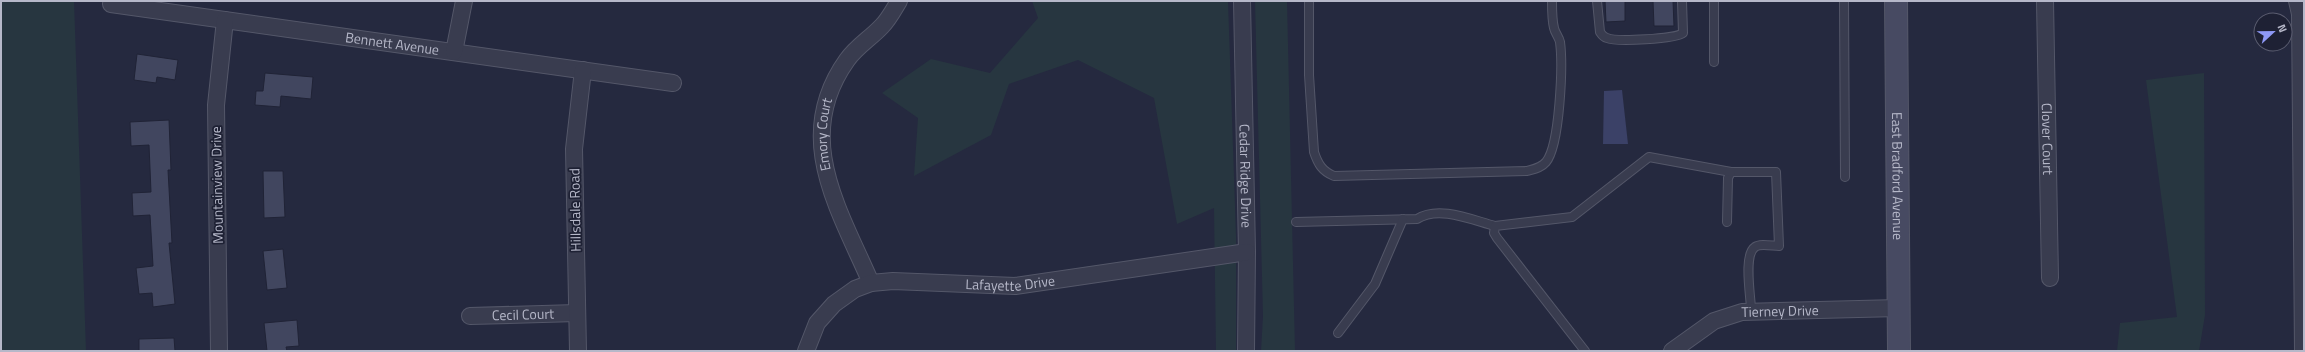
<svg xmlns="http://www.w3.org/2000/svg" width="2305" height="352" font-family="'Titillium Web',sans-serif">
<style>
.green{fill:#273640}
.water{fill:#3b4167}
.building{fill:#41465f;stroke:#202336}
.lines{fill:none;stroke-linecap:round;stroke-linejoin:round}
.lane-casing{stroke:#545769;stroke-width:10}
.street-casing{stroke:#545769;stroke-width:18}
.secondary-casing{stroke:#545769;stroke-width:24}
.lane{stroke:#393c4f;stroke-width:8}
.street{stroke:#393c4f;stroke-width:16}
.secondary{stroke:#474a62;stroke-width:22}
.labels{text-anchor:middle;stroke-width:3.5;stroke-linejoin:round;paint-order:stroke}
.street-label{font-size:14px;fill:#b6b8c9;stroke:#1e2134}
</style>
<rect width="100%" height="100%" fill="#25293f"/>
<g class="green">
<path d="M 1,1 L 74,1 L 86,351 L 1,351 Z"/>
<path d="M 1032,1 L 1228,1 L 1236,236 L 1236,351 L 1216,351 L 1214,208 L 1177,224 L 1154,98 L 1078,60 L 1009,84 L 991,135 L 914,176 L 918,118 L 882,93 L 931,59 L 990,73 L 1038,18 Z"/>
<path d="M 1255,1 L 1287,1 L 1295,351 L 1261,351 L 1263,316 Z"/>
<path d="M 2204,73 L 2205,315 L 2199,351 L 2117,351 L 2120,323 L 2177,317 L 2146,80 Z"/>
</g>
<path class="water" d="M 1622,90 L 1628,144 L 1603,144 L 1604,91 Z"/>
<g class="building">
<path d="M 1605,1 L 1625,1 L 1625,21 L 1606,22 Z"/>
<path d="M 1653,1 L 1673,1 L 1674,26 L 1654,26 Z"/>
<path d="M 137,54 L 178,60 L 175,80 L 157,77 L 156,83 L 134,80 Z"/>
<path d="M 265,73 L 313,77 L 311,99 L 281,96 L 280,107 L 255,105 L 256,91 L 263,91 Z"/>
<path d="M 169,120 L 171,170 L 168,170 L 172,243 L 169,243 L 175,304 L 153,307 L 152,293 L 139,294 L 136,268 L 153,266 L 150,215 L 133,216 L 132,193 L 151,192 L 149,145 L 131,146 L 130,122 Z"/>
<path d="M 263,171 L 283,171 L 285,217 L 264,218 Z"/>
<path d="M 283,249 L 287,288 L 267,290 L 263,251 Z"/>
<path d="M 297,320 L 299,346 L 286,347 L 287,351 L 267,351 L 264,323 Z"/>
<path d="M 174,338 L 175,351 L 139,351 L 139,339 Z"/>
</g>
<g class="lines">
<g class="lane-casing">
<g id="lane">
<path d="M 1309,1 L 1309,75 L 1314,152 C 1318,164 1322,171 1334,176 L 1527,171 C 1534,169 1541,168 1546,162 C 1560,145 1563,65 1560,42 C 1559,37 1555,33 1554,28 C 1552,20 1552,10 1552,1"/>
<path d="M 1597,1 L 1600,32 C 1602,35 1603,37 1607,38 C 1616,42 1676,39 1683,33 L 1682,1"/>
<path d="M 1714,1 L 1714,62"/>
<path d="M 1844,1 L 1845,177"/>
<path d="M 1296,222 L 1417,219 C 1439,205 1472,220 1495,226"/>
<path d="M 1727,222 L 1728,178 L 1731,172 L 1776,172 L 1779,246 C 1773,246 1760,243 1755,247 C 1743,255 1751,297 1751,310"/>
<path d="M 1338,333 L 1375,284 L 1403,219"/>
<path d="M 1585,351 L 1497,238 L 1494,233 L 1495,226 L 1572,217 L 1649,157 L 1731,172"/>
</g>
</g>
<g class="street-casing">
<g id="street">
<path id="s1" d="M 1242,1 L 1247,252 L 1246,351"/>
<path id="s2" d="M 2045,1 L 2050,278"/>
<path d="M 2297,1 L 2300,14 L 2303,351"/>
<path id="s3" d="M 111,4 L 673,83"/>
<path d="M 454,52 L 464,1"/>
<path id="s4" d="M 871,283 C 839,209 792,137 847,60 C 857,46 871,38 882,26 C 889,19 894,9 899,1"/>
<path id="s5" d="M 470,316 L 577,313"/>
<path d="M 219,351 L 216,105 L 225,20"/>
<path d="M 578,351 L 574,149 L 583,70"/>
<path id="s6" d="M 806,351 L 817,323 L 834,304 L 855,289 L 871,283 L 893,281 L 1015,286 L 1247,252"/>
<path id="s7" d="M 1672,351 L 1714,321 L 1742,312 L 1899,308"/>
</g>
</g>
<g class="secondary-casing">
<g id="secondary">
<path id="s8" d="M 1896,1 L 1899,351"/>
</g>
</g>
<use href="#lane" class="lane"/>
<use href="#street" class="street"/>
<use href="#secondary" class="secondary"/>
</g>
<g class="labels">
<g class="street-label">
<text dy="5" stroke="none"><textPath href="#s3" startOffset="284">Bennett Avenue</textPath></text>
<text dy="5" stroke="none"><textPath href="#s4" startOffset="158">Emory Court</textPath></text>
<text dy="5" stroke="none"><textPath href="#s2" startOffset="138">Clover Court</textPath></text>
<text dy="5" stroke="none"><textPath href="#s1" startOffset="175">Cedar Ridge Drive</textPath></text>
<text dy="5" stroke="none"><textPath href="#s8" startOffset="175">East Bradford Avenue</textPath></text>
<text transform="translate(217 185) rotate(-91)" y="5">Mountainview Drive</text>
<text transform="translate(575 210) rotate(-91)" y="5">Hillsdale Road</text>
<text dy="5" stroke="none"><textPath href="#s6" startOffset="238">Lafayette Drive</textPath></text>
<text dy="5" stroke="none"><textPath href="#s7" startOffset="119">Tierney Drive</textPath></text>
<text dy="5" stroke="none"><textPath href="#s5" startOffset="53">Cecil Court</textPath></text>
</g>
</g>
<rect width="2305" height="352" fill="none" stroke="#b6b8c9" stroke-width="4"/>
<g transform="translate(2273 32) rotate(68)"><circle r="19" fill="#1e2134" stroke="#5b5d70"/>
<path d="M0-3L7 15L0 10L-7 15Z" fill="#8e99f6"/>
<text y="-6" font-size="11" font-weight="bold" text-anchor="middle" fill="#b6b8c9">N</text>
</g>
</svg>
